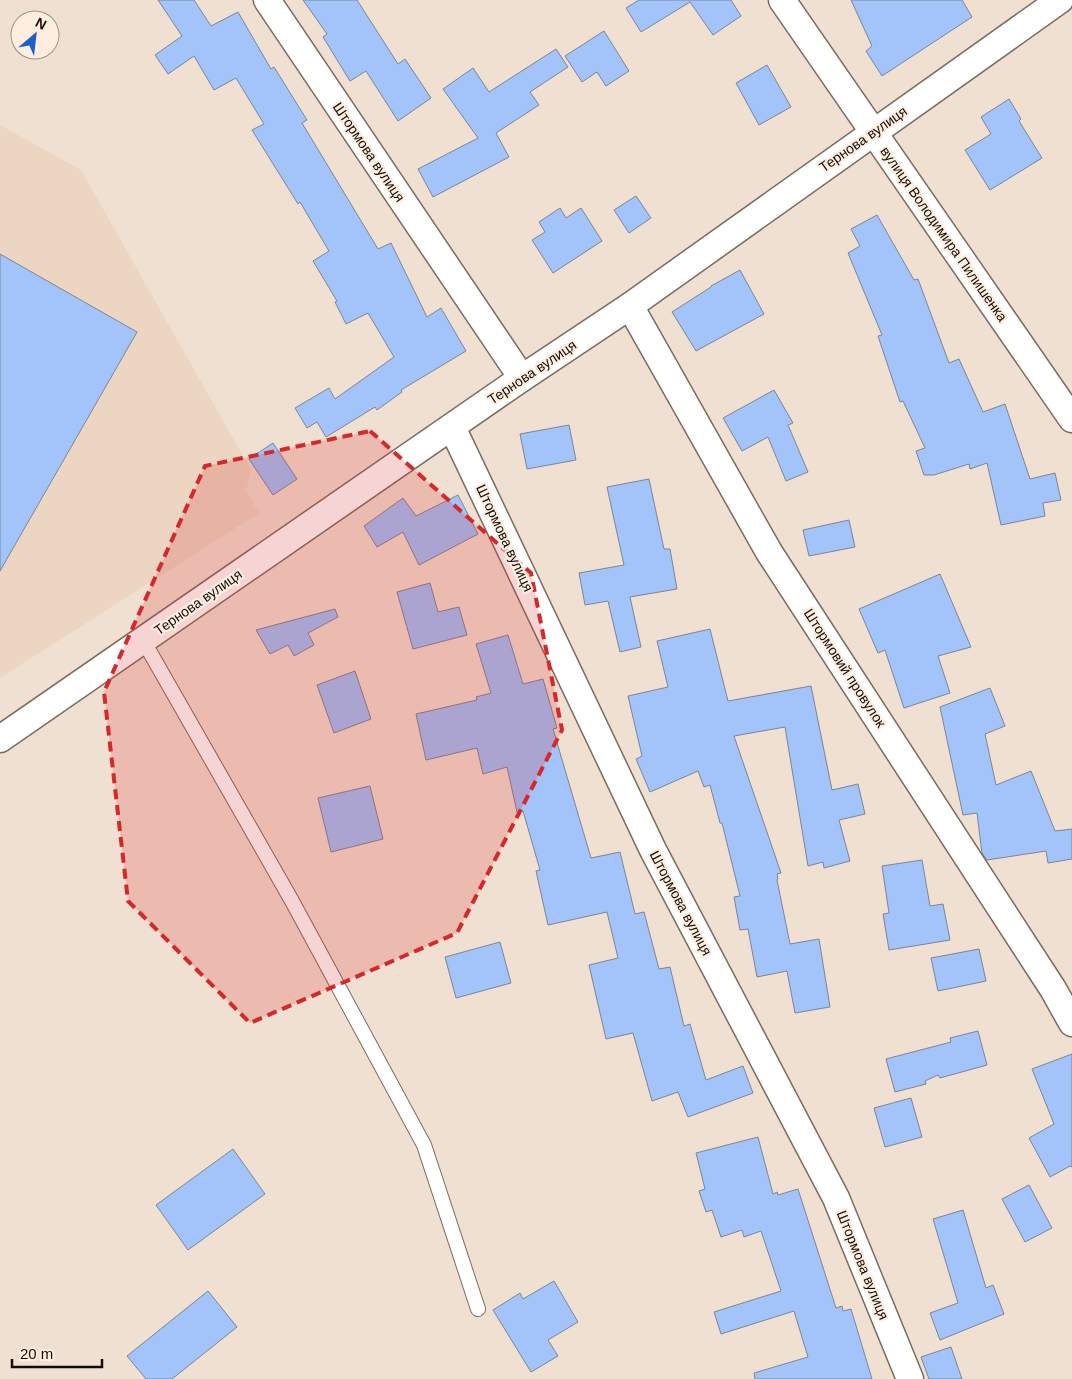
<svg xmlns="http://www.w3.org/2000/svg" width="1072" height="1379" font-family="Helvetica,sans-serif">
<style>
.built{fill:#ecd6c2}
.building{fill:#a2c4fa;stroke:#7b8594}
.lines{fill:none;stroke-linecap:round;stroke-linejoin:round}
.lane-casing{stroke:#7a6c5f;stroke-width:16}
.street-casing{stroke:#7a6c5f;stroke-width:29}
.lane{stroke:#fff;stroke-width:14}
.street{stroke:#fff;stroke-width:26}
.marked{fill:#d62828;fill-opacity:0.2;stroke:#d62828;stroke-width:4;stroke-dasharray:10 6;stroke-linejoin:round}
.labels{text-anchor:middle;stroke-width:4.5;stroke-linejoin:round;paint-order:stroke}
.street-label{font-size:14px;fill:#110c08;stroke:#fdeedf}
</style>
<rect width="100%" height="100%" fill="#f0e0d2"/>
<path class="built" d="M 0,125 L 81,170 L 251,470 L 246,491 L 259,513 L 0,678 Z"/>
<g class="building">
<path d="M 158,0 L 194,0 L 211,26 L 238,12 L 271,69 L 274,67 L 307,120 L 302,123 L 378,249 L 391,243 L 427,317 L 441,308 L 466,351 L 401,390 L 402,392 L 377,410 L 375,407 L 326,437 L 317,422 L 307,428 L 295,408 L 329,388 L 335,399 L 394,357 L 368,313 L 346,324 L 335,302 L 337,301 L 313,261 L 329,251 L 300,202 L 298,204 L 252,130 L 264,124 L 236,78 L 214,90 L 194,56 L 168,74 L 155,55 L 182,36 Z"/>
<path d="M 303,0 L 357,0 L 398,64 L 405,59 L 431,98 L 398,121 L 366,71 L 350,81 L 323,37 L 327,34 Z"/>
<path d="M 639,0 L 731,0 L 741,16 L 713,35 L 690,2 L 641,32 L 626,8 Z"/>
<path d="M 851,0 L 962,0 L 972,17 L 882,76 L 866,51 L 872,46 Z"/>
<path d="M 604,31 L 629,71 L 606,86 L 597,72 L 582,82 L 565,56 Z"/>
<path d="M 556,49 L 568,67 L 530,92 L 539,105 L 496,133 L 509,157 L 433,197 L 418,169 L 478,138 L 443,89 L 473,68 L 489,92 Z"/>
<path d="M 767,65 L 791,107 L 759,125 L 736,83 Z"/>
<path d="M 1009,99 L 1021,119 L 1019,121 L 1042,158 L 990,190 L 965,150 L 991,134 L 981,117 Z"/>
<path d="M 636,196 L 651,218 L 629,233 L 614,210 Z"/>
<path d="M 560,208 L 566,218 L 581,208 L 602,241 L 553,273 L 532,240 L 545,232 L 539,222 Z"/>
<path d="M 877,215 L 914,280 L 918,279 L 949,363 L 959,359 L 983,412 L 1005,404 L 1030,479 L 1055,473 L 1061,500 L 1043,503 L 1045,516 L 1001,525 L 987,463 L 970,469 L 969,464 L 934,475 L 924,475 L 916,451 L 925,448 L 903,401 L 900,402 L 878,336 L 882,335 L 848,253 L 860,246 L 851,229 Z"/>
<path d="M 0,254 L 137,332 L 0,571 Z"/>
<path d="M 740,270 L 764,314 L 696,351 L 672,312 L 711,287 L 711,286 Z"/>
<path d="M 774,390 L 793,423 L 788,425 L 808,472 L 786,481 L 768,437 L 742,451 L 723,418 Z"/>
<path d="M 569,425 L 576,460 L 527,469 L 520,434 Z"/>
<path d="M 273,443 L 297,479 L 273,495 L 249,459 Z"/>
<path d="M 649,479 L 664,549 L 670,549 L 677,589 L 630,597 L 641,647 L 620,652 L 608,601 L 585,605 L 579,573 L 624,565 L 607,487 Z"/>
<path d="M 458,495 L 478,534 L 419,565 L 403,532 L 377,547 L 364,526 L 403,498 L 416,516 Z"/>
<path d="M 849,520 L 855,547 L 809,556 L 803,530 Z"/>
<path d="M 940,574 L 971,647 L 938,656 L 950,693 L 904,708 L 885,650 L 878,653 L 859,609 Z"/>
<path d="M 430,583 L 438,612 L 459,607 L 467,635 L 413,649 L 397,592 Z"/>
<path d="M 335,609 L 338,617 L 308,633 L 314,645 L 294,656 L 288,645 L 270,654 L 256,630 Z"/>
<path d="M 710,629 L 728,701 L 811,686 L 832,790 L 858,784 L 865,814 L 839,820 L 850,861 L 824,868 L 823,862 L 808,866 L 785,727 L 734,736 L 781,873 L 777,874 L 778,879 L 777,880 L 790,944 L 819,939 L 830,1007 L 795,1013 L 787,971 L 757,977 L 748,929 L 740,930 L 734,897 L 740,896 L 722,823 L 720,823 L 710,785 L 704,787 L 698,771 L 650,792 L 636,759 L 642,756 L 628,696 L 668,687 L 657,641 Z"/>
<path d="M 508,635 L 523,684 L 543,679 L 557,728 L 553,729 L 591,858 L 620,852 L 635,914 L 644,912 L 659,969 L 670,967 L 684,1026 L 690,1024 L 706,1080 L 743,1066 L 753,1093 L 688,1117 L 678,1092 L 652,1101 L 633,1033 L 606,1039 L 589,965 L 618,958 L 607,912 L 548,925 L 536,871 L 540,870 L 523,811 L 517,812 L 507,767 L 483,774 L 477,748 L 426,760 L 416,714 L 477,700 L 476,697 L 491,693 L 476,644 Z"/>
<path d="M 355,671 L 371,719 L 334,733 L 317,685 Z"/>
<path d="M 990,688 L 1005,726 L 985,734 L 996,785 L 1031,771 L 1055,831 L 1072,829 L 1072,859 L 1048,863 L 1046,851 L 987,860 L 982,853 L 977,813 L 963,815 L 940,707 Z"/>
<path d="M 370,786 L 383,839 L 331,852 L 318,798 Z"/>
<path d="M 922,860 L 930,906 L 943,904 L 950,940 L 889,950 L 883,914 L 889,913 L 882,866 Z"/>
<path d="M 500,942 L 511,983 L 456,998 L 445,957 Z"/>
<path d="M 979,949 L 986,981 L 938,991 L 931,958 Z"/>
<path d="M 978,1031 L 987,1065 L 940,1078 L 938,1075 L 925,1081 L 926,1084 L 895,1092 L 886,1059 L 951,1042 L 950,1038 Z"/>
<path d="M 1072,1054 L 1072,1167 L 1070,1166 L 1050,1177 L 1029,1138 L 1054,1124 L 1032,1069 Z"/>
<path d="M 911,1098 L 922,1137 L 885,1147 L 874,1108 Z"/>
<path d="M 758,1137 L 773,1194 L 777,1192 L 778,1195 L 798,1189 L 836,1308 L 842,1306 L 843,1311 L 851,1309 L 872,1379 L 755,1379 L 754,1373 L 808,1357 L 794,1311 L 721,1334 L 714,1312 L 781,1291 L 761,1231 L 744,1237 L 742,1230 L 721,1237 L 712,1210 L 706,1212 L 699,1191 L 705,1189 L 696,1153 Z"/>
<path d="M 233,1149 L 265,1194 L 188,1250 L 156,1205 Z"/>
<path d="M 1029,1185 L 1052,1228 L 1025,1242 L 1002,1199 Z"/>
<path d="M 963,1210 L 986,1288 L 993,1285 L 1004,1314 L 940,1340 L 930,1313 L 958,1303 L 933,1219 Z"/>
<path d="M 554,1281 L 578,1322 L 548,1340 L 558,1356 L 531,1372 L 493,1310 L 520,1293 L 523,1299 Z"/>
<path d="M 208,1291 L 237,1327 L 172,1379 L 146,1379 L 127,1356 Z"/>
<path d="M 951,1347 L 962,1379 L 929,1379 L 921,1357 Z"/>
</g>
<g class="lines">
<g class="lane-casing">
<path id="lane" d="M 143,640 L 292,901 L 424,1145 L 478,1309"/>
</g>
<g class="street-casing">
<g id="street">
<path d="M 267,0 L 522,378"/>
<path d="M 782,0 L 1072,419"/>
<path d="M 630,306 L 769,552 L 1053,989 L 1072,1023"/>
<path d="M 452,427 L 653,850 L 836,1198 L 910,1379"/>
<path d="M 0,739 L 522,378 L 630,306 L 1060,0"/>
</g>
</g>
<use href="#lane" class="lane"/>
<use href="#street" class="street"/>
</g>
<path class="marked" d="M 370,431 L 531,573 L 562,730 L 457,933 L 250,1023 L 128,901 L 104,692 L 205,466 Z"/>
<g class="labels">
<g class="street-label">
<text transform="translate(863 139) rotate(-35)" y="5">Тернова вулиця</text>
<text transform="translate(369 152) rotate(56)" y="5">Штормова вулиця</text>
<text transform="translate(944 234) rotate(55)" y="5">вулиця Володимира Пилишенка</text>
<text transform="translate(532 372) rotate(-34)" y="5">Тернова вулиця</text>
<text transform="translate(505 538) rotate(65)" y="5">Штормова вулиця</text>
<text transform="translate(198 602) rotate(-35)" y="5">Тернова вулиця</text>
<text transform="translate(845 668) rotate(57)" y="5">Штормовий провулок</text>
<text transform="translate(681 903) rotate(62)" y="5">Штормова вулиця</text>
<text transform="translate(863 1265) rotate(68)" y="5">Штормова вулиця</text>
</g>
</g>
<g transform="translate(35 35) rotate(28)"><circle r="24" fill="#fdeedf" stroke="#9f9489"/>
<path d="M0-4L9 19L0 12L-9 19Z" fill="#1c5fcb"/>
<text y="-8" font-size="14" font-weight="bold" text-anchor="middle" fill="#110c08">N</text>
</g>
<path d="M12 1359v8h90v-8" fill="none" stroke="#110c08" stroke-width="2.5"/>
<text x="20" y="1359" font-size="15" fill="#110c08" stroke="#fdeedf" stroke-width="4" paint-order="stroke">20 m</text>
</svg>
